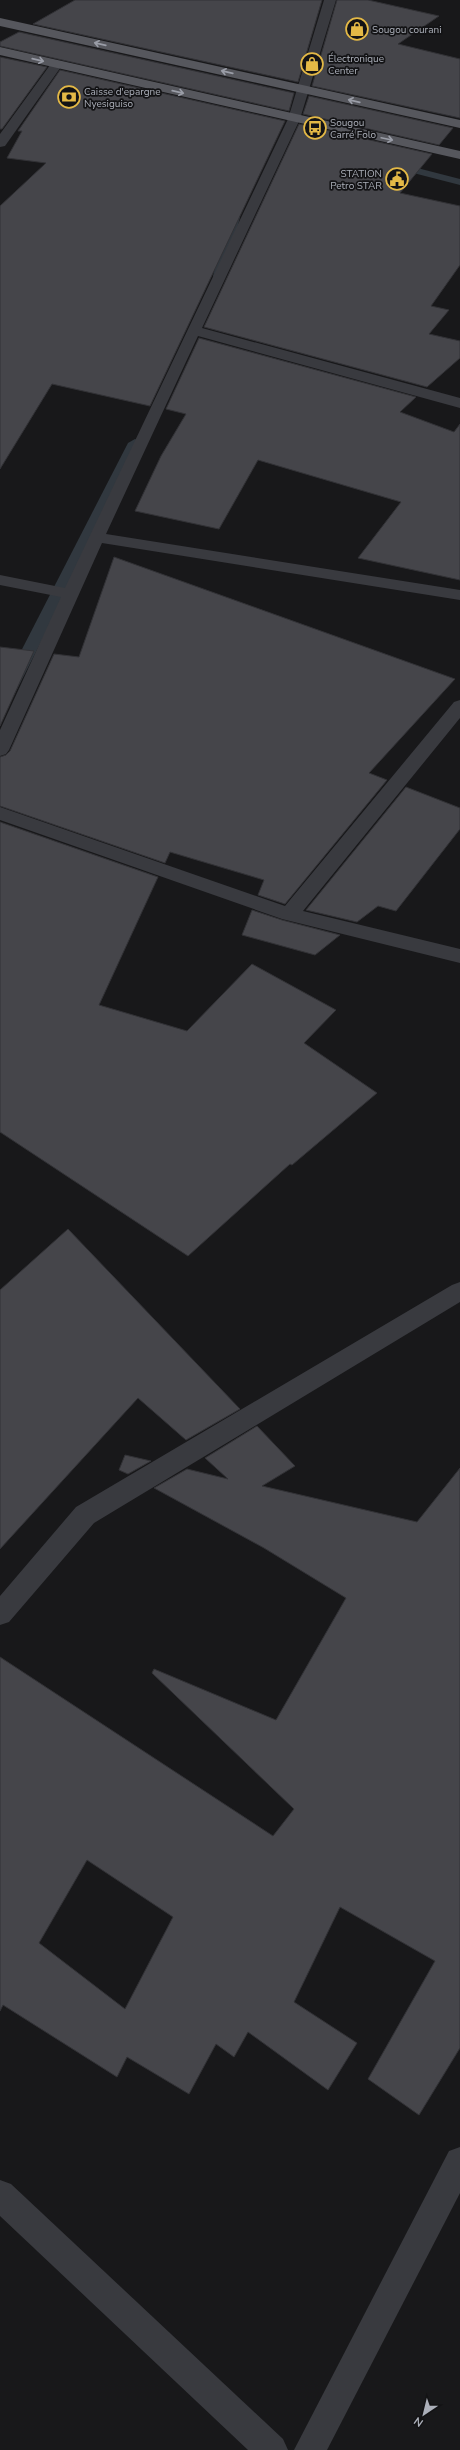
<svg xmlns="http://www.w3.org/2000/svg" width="460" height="2450" font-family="'Nunito Sans',sans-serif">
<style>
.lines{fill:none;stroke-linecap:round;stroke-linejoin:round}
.stream{fill:#31383f;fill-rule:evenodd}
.building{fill:#45454a;stroke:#323236;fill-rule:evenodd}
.minor{fill:#393a3f;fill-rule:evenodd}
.primary{fill:#56575d;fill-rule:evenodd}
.oneway{stroke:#9a9da7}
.labels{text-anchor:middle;stroke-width:3.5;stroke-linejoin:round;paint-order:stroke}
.far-poi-label{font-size:10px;fill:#abafb9;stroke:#131315;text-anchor:start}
</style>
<rect width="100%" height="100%" fill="#18181a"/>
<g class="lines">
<g class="stream">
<path d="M 394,162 L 460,179 L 460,185 L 390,167 L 390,163 Z"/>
<path d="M 234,214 L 240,217 L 225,276 L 223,279 L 215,279 L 213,276 L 228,217 Z"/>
<path d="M 135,439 L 142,443 L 8,707 L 0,712 L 0,692 L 128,443 Z"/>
</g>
</g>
<g class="building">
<path d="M 75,0 L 322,0 L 298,82 L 33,24 Z"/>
<path d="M 337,0 L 368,0 L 439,16 L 398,44 L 460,59 L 460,118 L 312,86 Z"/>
<path d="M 19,32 L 294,93 L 289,111 L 0,46 L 0,42 Z"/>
<path d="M 0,57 L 47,67 L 2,129 L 0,129 Z"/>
<path d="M 60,70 L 285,121 L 150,406 L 52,384 L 0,469 L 0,206 L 46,163 L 7,158 L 22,131 L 18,131 Z"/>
<path d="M 309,96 L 453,128 L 439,145 L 303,114 Z"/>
<path d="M 299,124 L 432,154 L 400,193 L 460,206 L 460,265 L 431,306 L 449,310 L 429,334 L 460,341 L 460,358 L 427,387 L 204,327 Z"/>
<path d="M 199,338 L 416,397 L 400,412 L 454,432 L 460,424 L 460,580 L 358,558 L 401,502 L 258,460 L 219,529 L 135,511 L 161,456 L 186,414 L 166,409 Z"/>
<path d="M 114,557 L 455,679 L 369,773 L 387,780 L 285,904 L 258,895 L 264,880 L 170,852 L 165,863 L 0,806 L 0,757 L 6,755 L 10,751 L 54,654 L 79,657 Z"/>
<path d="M 0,647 L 34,651 L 0,726 Z"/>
<path d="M 406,787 L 460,808 L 460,829 L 396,911 L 378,906 L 357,922 L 306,910 Z"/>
<path d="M 0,822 L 158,877 L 99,1005 L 187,1031 L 252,964 L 336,1010 L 304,1043 L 377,1093 L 292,1165 L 290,1164 L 188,1256 L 0,1132 Z"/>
<path d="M 252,910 L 282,920 L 340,935 L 315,955 L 242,935 Z"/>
<path d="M 68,1229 L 240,1409 L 186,1440 L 138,1398 L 0,1549 L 0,1290 Z"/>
<path d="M 257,1426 L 295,1466 L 262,1486 L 417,1522 L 460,1468 L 460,2048 L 419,2115 L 368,2079 L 435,1961 L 340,1907 L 294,2002 L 357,2043 L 328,2090 L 248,2032 L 234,2057 L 216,2044 L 189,2094 L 127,2057 L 117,2077 L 3,2005 L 0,2011 L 0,1657 L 273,1836 L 294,1809 L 152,1673 L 154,1669 L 276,1720 L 346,1598 L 264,1548 L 154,1488 L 187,1469 L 228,1479 L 205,1458 ZM 87,1860 L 173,1917 L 125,2009 L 39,1943 Z"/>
<path d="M 125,1455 L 151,1461 L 128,1474 L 119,1470 Z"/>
</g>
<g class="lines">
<g class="minor">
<path d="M 324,0 L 336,0 L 300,119 L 202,328 L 460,398 L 460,408 L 198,336 L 106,534 L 460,590 L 460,600 L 102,543 L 9,750 L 6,754 L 0,756 L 0,730 L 61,597 L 0,585 L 0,575 L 65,588 L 288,119 Z"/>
<path d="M 57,60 L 63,64 L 5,146 L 0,147 L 0,134 L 53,61 Z"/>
<path d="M 460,700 L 460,718 L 303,911 L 460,949 L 460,963 L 282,919 L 0,820 L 0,807 L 285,906 L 454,702 Z"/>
<path d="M 460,1282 L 460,1302 L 94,1523 L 9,1622 L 0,1625 L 0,1596 L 76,1507 L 452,1285 Z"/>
<path d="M 460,2147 L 460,2193 L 327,2450 L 294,2450 L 449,2151 Z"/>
<path d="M 0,2180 L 11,2184 L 283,2439 L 288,2450 L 248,2450 L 0,2216 Z"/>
</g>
<g class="primary">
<path d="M 0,18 L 460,120 L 460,128 L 0,26 Z"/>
<path d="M 0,47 L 460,151 L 460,159 L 0,55 Z"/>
</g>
</g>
<defs><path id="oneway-shaft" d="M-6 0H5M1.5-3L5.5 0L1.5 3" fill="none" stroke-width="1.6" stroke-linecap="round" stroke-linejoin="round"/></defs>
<g class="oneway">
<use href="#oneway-shaft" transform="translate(100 44) rotate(-167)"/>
<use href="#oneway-shaft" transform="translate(38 60) rotate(13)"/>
<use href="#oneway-shaft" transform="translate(227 72) rotate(-167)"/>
<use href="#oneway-shaft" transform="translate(178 92) rotate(13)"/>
<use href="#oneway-shaft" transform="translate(354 101) rotate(-167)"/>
<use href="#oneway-shaft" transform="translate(387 139) rotate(12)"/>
</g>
<defs>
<g id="shop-ring" transform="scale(1.15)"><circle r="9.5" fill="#131315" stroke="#e4b946" stroke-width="1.5"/><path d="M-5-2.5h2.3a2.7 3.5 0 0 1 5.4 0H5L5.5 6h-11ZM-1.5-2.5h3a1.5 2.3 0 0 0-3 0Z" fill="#e4b946"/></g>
<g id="bank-ring" transform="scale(1.15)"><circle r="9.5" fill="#131315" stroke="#e4b946" stroke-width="1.5"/><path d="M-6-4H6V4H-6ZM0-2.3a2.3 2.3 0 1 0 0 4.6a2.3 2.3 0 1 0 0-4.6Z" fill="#e4b946"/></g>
<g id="bus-ring" transform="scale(1.15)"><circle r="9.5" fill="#131315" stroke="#e4b946" stroke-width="1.5"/><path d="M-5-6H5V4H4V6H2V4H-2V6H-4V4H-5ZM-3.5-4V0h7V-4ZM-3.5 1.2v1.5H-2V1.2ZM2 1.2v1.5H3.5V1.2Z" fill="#e4b946"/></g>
<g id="civic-ring" transform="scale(1.15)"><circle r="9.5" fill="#131315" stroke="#e4b946" stroke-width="1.5"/><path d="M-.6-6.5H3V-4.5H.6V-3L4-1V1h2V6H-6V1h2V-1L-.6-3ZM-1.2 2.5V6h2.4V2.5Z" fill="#e4b946"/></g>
</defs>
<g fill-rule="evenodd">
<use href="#shop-ring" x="357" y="29"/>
<use href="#shop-ring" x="312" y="64"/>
<use href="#bank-ring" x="69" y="97"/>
<use href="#bus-ring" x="315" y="128"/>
<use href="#civic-ring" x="397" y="179"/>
</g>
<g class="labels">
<g class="far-poi-label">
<text x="372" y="33">Sougou courani</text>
<text x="328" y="62">Électronique<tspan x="328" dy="12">Center</tspan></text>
<text x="84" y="95">Caisse d'epargne<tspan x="84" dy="12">Nyesiguiso</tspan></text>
<text x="330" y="126">Sougou<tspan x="330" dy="12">Carré Folo</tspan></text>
<text x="382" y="177" text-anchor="end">STATION<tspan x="382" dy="12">Petro STAR</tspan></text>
</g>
</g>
<g transform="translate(424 2414) rotate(215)" stroke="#131315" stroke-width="3" paint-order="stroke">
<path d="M0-3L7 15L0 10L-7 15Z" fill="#abafb9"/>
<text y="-6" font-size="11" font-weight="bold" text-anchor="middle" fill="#abafb9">N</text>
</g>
</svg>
